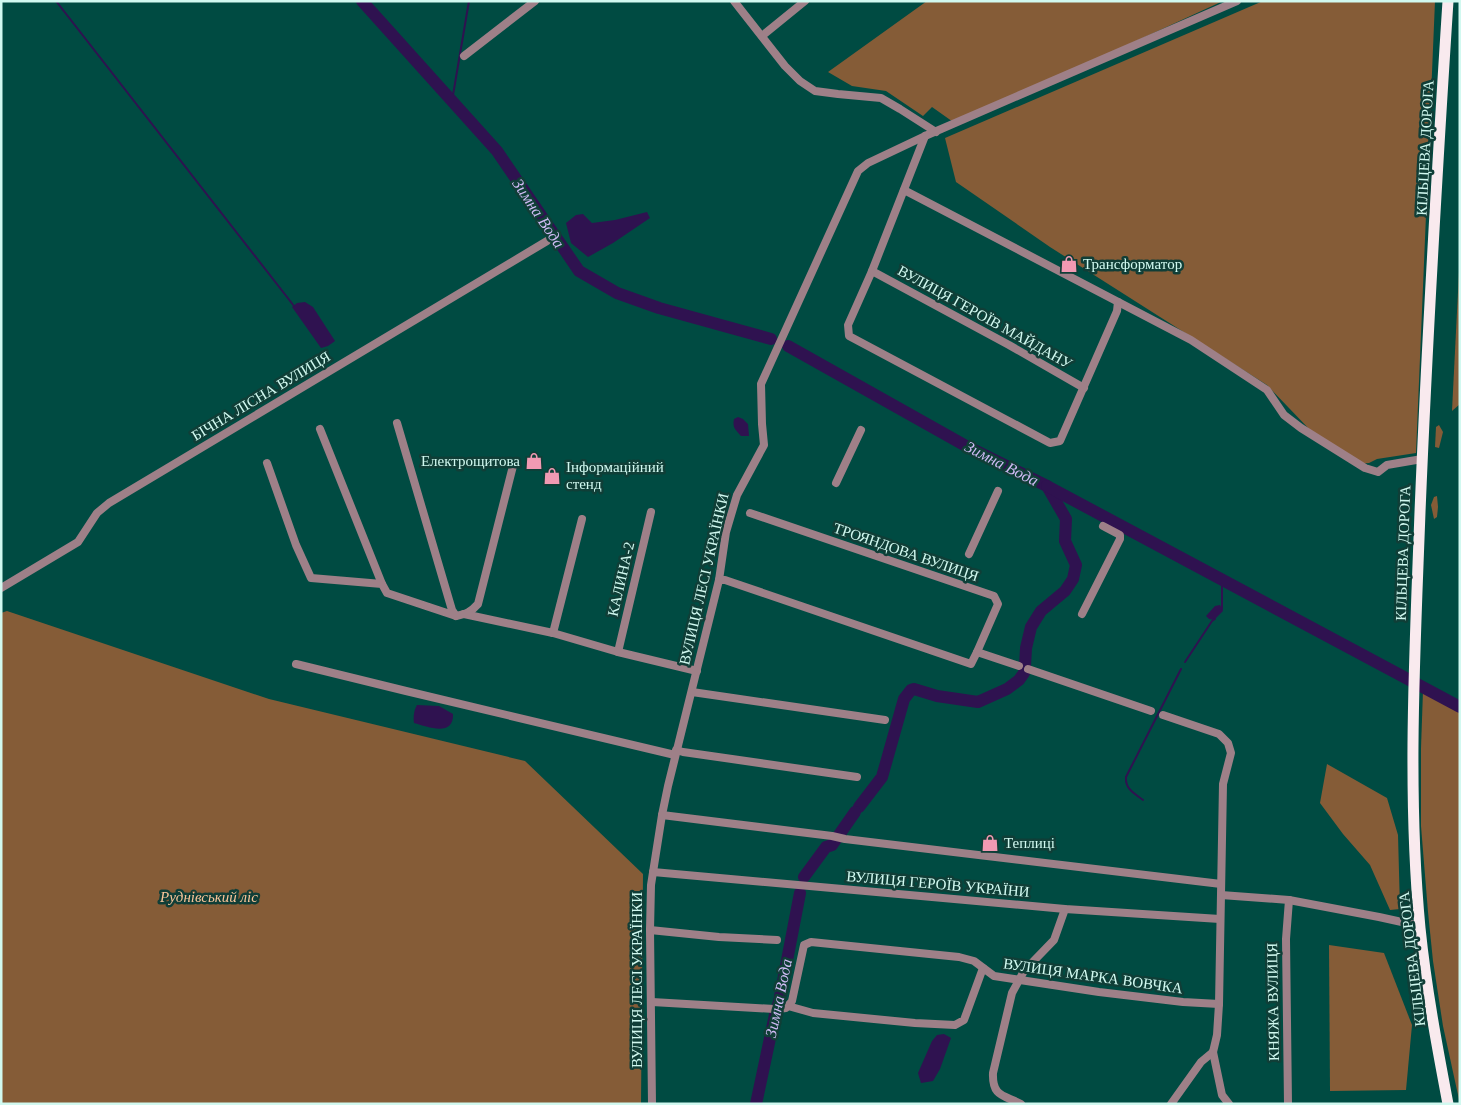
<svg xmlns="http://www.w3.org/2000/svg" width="1461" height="1105" font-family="'Times New Roman',serif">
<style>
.green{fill:#855c37}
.water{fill:#2f1250}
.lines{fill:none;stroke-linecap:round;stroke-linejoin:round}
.stream{stroke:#2f1250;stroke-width:2}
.river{stroke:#2f1250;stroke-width:12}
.minor{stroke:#9e8088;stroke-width:8}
.highway{stroke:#f9eaee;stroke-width:11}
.labels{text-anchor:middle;stroke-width:5;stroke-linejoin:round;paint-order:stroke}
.street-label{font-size:15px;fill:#d1f9f0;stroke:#103e37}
.poi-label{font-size:15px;fill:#d1f9f0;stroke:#103e37;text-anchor:start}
.park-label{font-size:15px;font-style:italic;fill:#f9c59a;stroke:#103e37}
.water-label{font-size:16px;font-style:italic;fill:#cfbbf4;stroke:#103e37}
</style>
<rect width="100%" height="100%" fill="#004b42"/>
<g class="green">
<path d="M 927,1 L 1223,1 L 956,124 L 932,107 L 923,116 L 886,91 L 852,86 L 828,72 Z"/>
<path d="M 1263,1 L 1435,1 L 1416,453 L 1377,459 L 1369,463 L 1356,464 L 1312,432 L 1267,385 L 1050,247 L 956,182 L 945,138 Z"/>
<path d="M 1460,252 L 1460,404 L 1452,411 Z"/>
<path d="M 1439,425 L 1443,432 L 1439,448 L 1435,447 L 1436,427 Z"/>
<path d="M 1437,496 L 1438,507 L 1437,517 L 1434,519 L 1431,505 L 1434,497 Z"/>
<path d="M 7,611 L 269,699 L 525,761 L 643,874 L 641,1104 L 1,1104 L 1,613 Z"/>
<path d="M 1423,691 L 1460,711 L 1460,1104 L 1443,1026 L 1433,961 L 1428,912 L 1421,826 L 1421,748 Z"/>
<path d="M 1327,764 L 1387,798 L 1398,835 L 1400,909 L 1390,910 L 1370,865 L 1343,834 L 1320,803 Z"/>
<path d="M 1329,945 L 1384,953 L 1412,1025 L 1406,1090 L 1330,1091 Z"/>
</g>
<g class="water">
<path d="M 647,212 L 650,218 L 613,243 L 588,257 L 571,243 L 566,223 L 576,215 L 583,214 L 592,223 L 615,220 Z"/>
<path d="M 305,302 L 313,307 L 335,341 L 328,346 L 321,348 L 292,307 L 297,303 Z"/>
<path d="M 738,417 L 743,419 L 748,424 L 749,436 L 741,436 C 736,430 732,428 734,419 Z"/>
<path d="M 1220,605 L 1223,611 L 1214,620 L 1209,619 L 1206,616 L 1215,606 Z"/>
<path d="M 417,705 L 439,706 L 453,714 C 454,737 428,727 414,723 C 413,717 414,710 417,705 Z"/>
<path d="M 944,1034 L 951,1038 L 940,1069 L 933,1081 L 921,1083 L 918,1073 L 932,1041 L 937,1035 Z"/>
</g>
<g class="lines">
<g class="stream">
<path d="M 56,1 L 294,306"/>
<path d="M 452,101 L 469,1"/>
<path d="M 1222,580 L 1222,609"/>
<path d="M 1185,662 L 1212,621 L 1215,619"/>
<path d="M 1143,800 C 1134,793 1125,789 1126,777 L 1181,669"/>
</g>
<g class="river">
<path d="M 362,1 L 497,151 L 579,271 L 617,293 L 659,308 L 771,339"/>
<path d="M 788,346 L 966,446 L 1047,486 L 1066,519 L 1065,541 L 1076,565 L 1073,579 L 1065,591 L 1041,611 L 1031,627 L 1026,648 L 1025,666 L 1024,673 L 1019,680 L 1007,689 L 978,702 L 937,696 L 914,689 L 911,690 L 904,699 L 882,777 L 859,807"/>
<path d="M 1047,486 L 1460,707"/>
<path d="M 804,877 L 826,847 L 832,845 L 855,812"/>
<path d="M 756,1104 L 776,1010 L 779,1002 L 800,893"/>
</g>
<g class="minor">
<path d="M 734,1 L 785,66 L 800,81 L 815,91 L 838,94 L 881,98 L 900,109 L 936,132"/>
<path d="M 762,36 L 805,1"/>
<path d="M 464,56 L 535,1"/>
<path d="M 925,136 L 872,271 L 848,325 L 849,336 L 1050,443 L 1060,441 L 1117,311 L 1118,302"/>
<path d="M 904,190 L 1191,340 L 1267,390 L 1284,415 L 1301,428 L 1365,468 L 1378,472 L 1387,465 L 1422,459"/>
<path d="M 872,271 L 1009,345 L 1084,388"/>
<path d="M 397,423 L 452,610 L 456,616"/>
<path d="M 320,429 L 382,584"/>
<path d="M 267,463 L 296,545 L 311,578 L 382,584 L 387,593 L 456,616 C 466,614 471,612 478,604 L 514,462"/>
<path d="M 836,483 L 861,430"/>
<path d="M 969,554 L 998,491"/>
<path d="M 719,580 L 725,580 L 971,664 L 977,652 L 998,604 L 994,596 L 750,513"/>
<path d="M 1,588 L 78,542 L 97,513 L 109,503 L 547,241"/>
<path d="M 464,614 L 553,633 L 618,652 L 697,671"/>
<path d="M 1082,614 L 1120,539 L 1120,535 L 1103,526"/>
<path d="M 553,633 L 582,519"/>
<path d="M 618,652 L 651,512"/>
<path d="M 977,652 L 1019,666"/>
<path d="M 296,664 L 406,691 L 675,755"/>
<path d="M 1028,669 L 1151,711"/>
<path d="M 692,692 L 885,720"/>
<path d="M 1163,715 L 1219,734 L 1228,743 L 1231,753 L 1223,784 L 1219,1004 L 1217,1035 L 1213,1052 L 1201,1062 L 1171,1104"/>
<path d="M 676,750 L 683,752 L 857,777"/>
<path d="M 662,815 L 832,836 L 845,839 L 1221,884"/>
<path d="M 653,872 L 1065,909 L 1220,919"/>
<path d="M 1221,895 L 1289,900 L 1379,917 L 1420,926"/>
<path d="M 650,930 L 719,937 L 777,940"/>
<path d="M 652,1002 L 774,1009"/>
<path d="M 788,1006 L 813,1013 L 915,1023 L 955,1025 L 964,1020 L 983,968"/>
<path d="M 778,1009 L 786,1008 L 792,1001 L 804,945 L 811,942 L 959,957 L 974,961 L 994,976 L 1099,992 L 1183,1002 L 1219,1004"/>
<path d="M 1213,1052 L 1222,1095 L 1229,1104"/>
<path d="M 652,1104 L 650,930 L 651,885 L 662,815 L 668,786 L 719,580 L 726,532 L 737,495 L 764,445 L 762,424 L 761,384 L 858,171 L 868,163 L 925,136 L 1237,1"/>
<path d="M 1021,1104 C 1004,1095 992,1097 993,1073 L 1012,993 L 1024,971 L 1054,940 L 1065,909"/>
<path d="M 1288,1104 L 1286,939 L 1289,900"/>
</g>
<path class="highway" d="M 1448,1104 C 1437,1046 1426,987 1420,928 C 1407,790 1415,650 1420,512 C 1427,341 1437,171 1448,1"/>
</g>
<defs>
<g id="shop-bare" transform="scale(1.35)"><path d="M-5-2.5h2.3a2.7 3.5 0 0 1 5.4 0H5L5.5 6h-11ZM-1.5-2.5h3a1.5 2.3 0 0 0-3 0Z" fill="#f19ab3" stroke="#103e37" stroke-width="2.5" paint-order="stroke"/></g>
</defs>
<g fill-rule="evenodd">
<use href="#shop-bare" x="1069" y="264"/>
<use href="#shop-bare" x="534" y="461"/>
<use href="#shop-bare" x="552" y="476"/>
<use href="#shop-bare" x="990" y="843"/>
</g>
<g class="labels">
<g class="street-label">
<text transform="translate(1425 148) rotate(-87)" y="5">КІЛЬЦЕВА ДОРОГА</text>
<text transform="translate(985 317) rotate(29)" y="5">ВУЛИЦЯ ГЕРОЇВ МАЙДАНУ</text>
<text transform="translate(261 396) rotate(-31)" y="5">БІЧНА ЛІСНА ВУЛИЦЯ</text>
<text transform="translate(906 552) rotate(19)" y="5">ТРОЯНДОВА ВУЛИЦЯ</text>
<text transform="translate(1403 553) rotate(-88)" y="5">КІЛЬЦЕВА ДОРОГА</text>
<text transform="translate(621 579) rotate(-77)" y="5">КАЛИНА-2</text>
<text transform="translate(704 579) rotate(-77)" y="5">ВУЛИЦЯ ЛЕСІ УКРАЇНКИ</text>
<text transform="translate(938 884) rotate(5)" y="5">ВУЛИЦЯ ГЕРОЇВ УКРАЇНИ</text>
<text transform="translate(1412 959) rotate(-97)" y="5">КІЛЬЦЕВА ДОРОГА</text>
<text transform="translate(1093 976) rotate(8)" y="5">ВУЛИЦЯ МАРКА ВОВЧКА</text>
<text transform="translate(637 980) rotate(-90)" y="5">ВУЛИЦЯ ЛЕСІ УКРАЇНКИ</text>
<text transform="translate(1273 1002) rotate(-91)" y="5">КНЯЖА ВУЛИЦЯ</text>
</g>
<g class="poi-label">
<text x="1083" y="269">Трансформатор</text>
<text x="520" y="466" text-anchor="end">Електрощитова</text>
<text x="566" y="472">Інформаційний<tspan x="566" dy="17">стенд</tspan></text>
<text x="1004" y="848">Теплиці</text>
</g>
<g class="park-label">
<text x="209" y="902">Руднівський ліс</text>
</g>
<g class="water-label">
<text transform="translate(539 213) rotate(56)" y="6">Зимна Вода</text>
<text transform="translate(1002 463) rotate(27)" y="6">Зимна Вода</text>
<text transform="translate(778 998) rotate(-78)" y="6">Зимна Вода</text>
</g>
</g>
<rect width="1461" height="1105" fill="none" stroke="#d1f9f0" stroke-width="5"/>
</svg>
